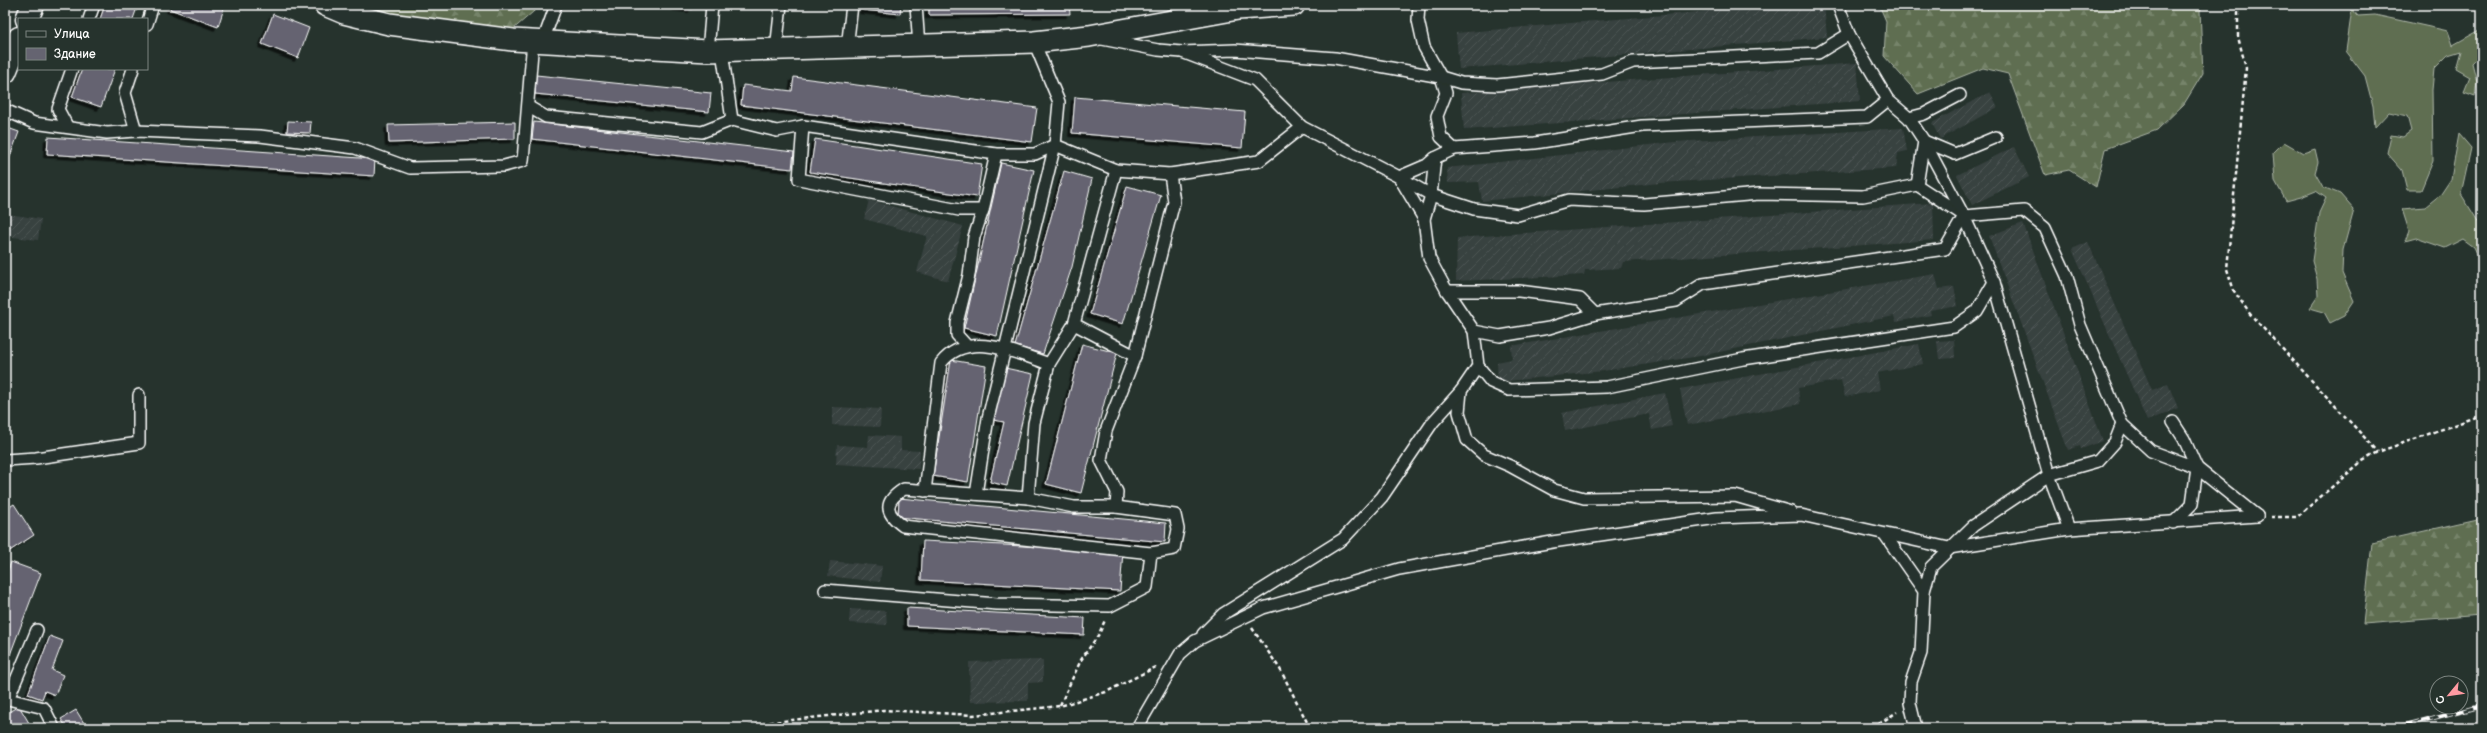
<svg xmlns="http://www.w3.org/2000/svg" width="2487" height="733" font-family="'Balsamiq Sans',sans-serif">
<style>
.industrial{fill:url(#industrial-furrows)}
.grass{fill:#5e6e51;stroke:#aeb6a8}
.forest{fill:url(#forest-firs);stroke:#aeb6a8}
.building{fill:#656471;stroke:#fff;filter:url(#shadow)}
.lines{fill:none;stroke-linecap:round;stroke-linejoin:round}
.service-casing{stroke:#fff;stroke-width:14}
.minor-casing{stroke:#fff;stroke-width:24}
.tertiary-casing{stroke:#fff;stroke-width:25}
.path{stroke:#fff;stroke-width:2.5;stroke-dasharray:4 3;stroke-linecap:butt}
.service{stroke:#26332d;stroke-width:11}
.minor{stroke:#26332d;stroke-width:21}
.tertiary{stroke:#26332d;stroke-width:22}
.rail-casing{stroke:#fff;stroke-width:4.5}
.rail{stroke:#26332d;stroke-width:3;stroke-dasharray:9;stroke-linecap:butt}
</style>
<defs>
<pattern id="industrial-furrows" width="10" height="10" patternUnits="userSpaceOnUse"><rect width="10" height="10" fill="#394241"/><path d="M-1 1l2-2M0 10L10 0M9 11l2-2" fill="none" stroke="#4d5554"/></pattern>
<pattern id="forest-firs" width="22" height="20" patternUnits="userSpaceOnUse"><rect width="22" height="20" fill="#5e6e51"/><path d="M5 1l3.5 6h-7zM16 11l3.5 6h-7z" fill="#76846b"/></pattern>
<filter id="shadow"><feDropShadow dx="-3.5" dy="3.5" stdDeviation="0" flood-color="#0009"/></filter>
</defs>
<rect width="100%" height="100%" fill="#26332d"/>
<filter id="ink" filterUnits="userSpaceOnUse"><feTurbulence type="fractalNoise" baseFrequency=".025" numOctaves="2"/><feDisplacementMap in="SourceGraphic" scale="8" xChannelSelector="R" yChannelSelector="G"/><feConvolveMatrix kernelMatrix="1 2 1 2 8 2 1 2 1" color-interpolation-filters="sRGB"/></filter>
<g filter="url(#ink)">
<g class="industrial">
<path d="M 1780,5 L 1824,5 L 1827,37 L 1459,69 L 1456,33 Z"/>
<path d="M 1857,63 L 1860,101 L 1464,130 L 1461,93 Z"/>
<path d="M 1990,92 L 1998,107 L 1940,139 L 1932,123 Z"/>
<path d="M 1903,128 L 1907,151 L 1898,153 L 1896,168 L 1660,183 L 1482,201 L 1479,182 L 1448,183 L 1447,168 L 1675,142 Z"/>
<path d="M 2014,147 L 2029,177 L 1972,205 L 1957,175 Z"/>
<path d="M 869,200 L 963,226 L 948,281 L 917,272 L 927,236 L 864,219 Z"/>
<path d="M 1933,203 L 1934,240 L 1623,262 L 1621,268 L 1585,270 L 1584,275 L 1456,281 L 1457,238 Z"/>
<path d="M 5,210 L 8,211 L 8,214 L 41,219 L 38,240 L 5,236 Z"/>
<path d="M 2023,223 L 2103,441 L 2081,449 L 2080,446 L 2068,450 L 1989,236 Z"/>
<path d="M 2088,242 L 2152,390 L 2168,384 L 2178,408 L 2147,421 L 2072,249 Z"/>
<path d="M 1935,274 L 1939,289 L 1954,287 L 1958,306 L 1930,311 L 1931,315 L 1896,322 L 1894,316 L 1700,356 L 1603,371 L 1498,382 L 1497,362 L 1512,359 L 1511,346 Z"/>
<path d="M 1954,340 L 1955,358 L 1939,359 L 1937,341 Z"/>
<path d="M 1919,344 L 1923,364 L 1877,373 L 1880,390 L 1845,397 L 1841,380 L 1798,388 L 1800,404 L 1687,425 L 1680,389 Z"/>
<path d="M 1665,393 L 1672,426 L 1652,430 L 1649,414 L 1565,431 L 1562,413 Z"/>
<path d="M 832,407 L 881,409 L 880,427 L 832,425 Z"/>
<path d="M 869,435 L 901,437 L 901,450 L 920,451 L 919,469 L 836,464 L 837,445 L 868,447 Z"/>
<path d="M 830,561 L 882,566 L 880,582 L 828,576 Z"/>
<path d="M 850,609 L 886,611 L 887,625 L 849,623 Z"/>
<path d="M 1043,660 L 1043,682 L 1028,683 L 1028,701 L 970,702 L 969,662 Z"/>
</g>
<g class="grass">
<path d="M 2352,9 L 2358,16 L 2375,15 L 2448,31 L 2453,45 L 2482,29 L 2482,53 L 2472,63 L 2477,82 L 2475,96 L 2464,92 L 2470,77 L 2456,69 L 2461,51 L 2448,55 L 2434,69 L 2432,90 L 2433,161 L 2421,190 L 2407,190 L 2402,170 L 2387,153 L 2391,135 L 2403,137 L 2411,131 L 2407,116 L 2389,112 L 2375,127 L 2373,106 L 2365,76 L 2346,51 Z"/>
<path d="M 2459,134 L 2471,148 L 2461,194 L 2479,223 L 2482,222 L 2482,256 L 2479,258 L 2474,247 L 2463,239 L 2445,248 L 2416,238 L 2405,241 L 2409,231 L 2402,209 L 2425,207 L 2441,194 L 2451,179 Z"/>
<path d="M 2284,142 L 2303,153 L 2315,149 L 2318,162 L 2315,173 L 2323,187 L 2340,194 L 2354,210 L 2343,250 L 2342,273 L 2354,301 L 2344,316 L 2330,323 L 2324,312 L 2310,308 L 2318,296 L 2317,279 L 2312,261 L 2319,213 L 2326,198 L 2316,191 L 2301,197 L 2286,201 L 2275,181 L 2273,153 Z"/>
</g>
<g class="forest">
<path d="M 367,5 L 541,5 L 510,32 L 376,12 Z"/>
<path d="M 1879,5 L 2203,5 L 2200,11 L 2203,73 L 2184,104 L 2157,130 L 2105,149 L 2096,187 L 2069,170 L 2045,175 L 2008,74 L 1983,68 L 1918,94 L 1884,56 L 1886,21 Z"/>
<path d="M 2482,518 L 2482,615 L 2363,624 L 2372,543 Z"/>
</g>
<g class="building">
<path d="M 105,5 L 138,5 L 133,19 L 100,19 Z"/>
<path d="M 171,5 L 225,5 L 218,27 L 170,9 Z"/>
<path d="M 676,5 L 693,5 L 692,9 L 676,7 Z"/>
<path d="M 863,5 L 901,5 L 900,14 L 863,10 Z"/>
<path d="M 929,5 L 1069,5 L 1070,14 L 929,15 Z"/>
<path d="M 273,14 L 309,28 L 298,58 L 262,44 Z"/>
<path d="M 82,69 L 115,69 L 101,107 L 72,97 Z"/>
<path d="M 536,75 L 711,93 L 709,112 L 535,94 Z"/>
<path d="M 794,77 L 1037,108 L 1032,142 L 741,105 L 743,85 L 792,91 Z"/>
<path d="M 1075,97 L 1245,112 L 1242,148 L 1072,133 Z"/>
<path d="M 288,121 L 311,122 L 310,133 L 287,132 Z"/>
<path d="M 515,122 L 515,139 L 389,143 L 388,125 Z"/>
<path d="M 534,122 L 794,152 L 792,169 L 532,139 Z"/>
<path d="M 5,127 L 19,132 L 8,162 L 5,161 Z"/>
<path d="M 48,137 L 375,159 L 374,176 L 47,154 Z"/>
<path d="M 815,139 L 982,164 L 977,197 L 810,172 Z"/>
<path d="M 1001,163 L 1034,170 L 997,336 L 964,328 Z"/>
<path d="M 1064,171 L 1092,179 L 1072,267 L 1043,354 L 1015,346 Z"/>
<path d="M 1127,186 L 1161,195 L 1123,324 L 1090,314 Z"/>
<path d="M 1082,344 L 1117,353 L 1081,493 L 1046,484 Z"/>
<path d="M 951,360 L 986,366 L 968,482 L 933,476 Z"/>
<path d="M 1005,368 L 1033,374 L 1007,486 L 990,482 L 1004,422 L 993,420 Z"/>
<path d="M 899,498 L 1166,523 L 1165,542 L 898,517 Z"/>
<path d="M 14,504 L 34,535 L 5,554 L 5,510 Z"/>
<path d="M 923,541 L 1123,551 L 1120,591 L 921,580 Z"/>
<path d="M 11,562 L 41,573 L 5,668 L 5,578 Z"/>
<path d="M 907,608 L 1085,618 L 1084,635 L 907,626 Z"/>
<path d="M 50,636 L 63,641 L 52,670 L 63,675 L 55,695 L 45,691 L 42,699 L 28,694 Z"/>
<path d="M 19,706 L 32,728 L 5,728 L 5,714 Z"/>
<path d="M 76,710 L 87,728 L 67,728 L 61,719 Z"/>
</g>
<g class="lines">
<g class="service-casing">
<g id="service">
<path d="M 916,5 L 919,46"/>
<path d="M 1419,5 L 1418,20 L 1424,47 L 1441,77 L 1446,93 L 1437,116 L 1441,137 L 1454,149 L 1435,158 L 1431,195 L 1424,219 L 1429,258 L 1447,291 L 1474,331 L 1478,366 L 1491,382 L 1509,390 L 1607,387 L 1743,359 L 1954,327 L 1977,311 L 1994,282"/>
<path d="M 1838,5 L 1849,34 L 1888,100 L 1909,118 L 1924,141 L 1955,154 L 1996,137"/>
<path d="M 89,19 L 94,5"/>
<path d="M 147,24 L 153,5"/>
<path d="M 1102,39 L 1158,50 L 1182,52 L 1255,80 L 1302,127 L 1399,177 L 1424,219"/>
<path d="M 543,41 L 556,5"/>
<path d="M 847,48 L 852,5"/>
<path d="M 776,50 L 781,5"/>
<path d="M 708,51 L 712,5"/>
<path d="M 722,51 L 732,120"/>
<path d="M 1182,52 L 1235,50 L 1335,58 L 1441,77 L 1461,83 L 1497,85 L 1602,74 L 1633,62 L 1818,53 L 1849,34"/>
<path d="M 133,69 L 125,93 L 136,131"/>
<path d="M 529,107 L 546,117 L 702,132 L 732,120 L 777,131 L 803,126 L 799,179 L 959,210 L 983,210 L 996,154"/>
<path d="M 5,110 L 34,123 L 107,133 L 136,131 L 260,136 L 355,148 L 410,168 L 504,166 L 523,161 L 533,40"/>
<path d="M 1909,118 L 1924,114 L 1960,95"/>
<path d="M 67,126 L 58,109 L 72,69"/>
<path d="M 803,126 L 996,154 L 1035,154 L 1055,145 L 1116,170 L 1170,174 L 1259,161 L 1302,127"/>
<path d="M 1454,149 L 1535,143 L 1642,126 L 1867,117 L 1888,100"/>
<path d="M 1435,158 L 1427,165 L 1399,177 L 1431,195 L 1474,209 L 1518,215 L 1569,200 L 1644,204 L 1759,194 L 1863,196 L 1917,185 L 1963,215"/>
<path d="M 1447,291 L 1519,291 L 1580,299 L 1595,314 L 1676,301 L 1703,284 L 1945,249 L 1964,216 L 1924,141 L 1917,185"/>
<path d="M 1074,324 L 1135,356"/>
<path d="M 1474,331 L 1500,336 L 1549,328 L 1595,314"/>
<path d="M 967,346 L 957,335 L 957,323 L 969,275 L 974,237 L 983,210"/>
<path d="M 1049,364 L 1074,324 L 1116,170"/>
<path d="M 1478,366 L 1461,391 L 1459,412 L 1467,440 L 1484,455 L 1510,466 L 1554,490 L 1584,498 L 1735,496 L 1791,512"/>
<path d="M 2173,422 L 2184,439 L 2197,468 L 2257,516"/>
<path d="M 5,460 L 36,458 L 139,443 L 139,395"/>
<path d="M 904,489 L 1028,498 L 1074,507 L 1116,507 L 1175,515 L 1178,529 L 1174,549 L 1151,553 L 903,526 C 885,513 883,502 904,489 Z"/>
<path d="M 925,491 L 941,363 C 968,329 1016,353 1049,364 L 1034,423 L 1028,498"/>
<path d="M 976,494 L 988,418 L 1055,145 L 1059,102 L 1034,42"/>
<path d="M 1116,507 L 1117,492 L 1101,460 L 1106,431 L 1135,356 L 1174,202 L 1170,174"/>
<path d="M 2069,529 L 2049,475 L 1994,282 L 1964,216 L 2024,211 L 2045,228 L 2067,276 L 2080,325 L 2122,424 L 2151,451 L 2197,468 L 2192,504 L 2173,523"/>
<path d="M 1885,535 L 1924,591 L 1921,653 L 1911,682 L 1910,703 L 1916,728"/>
<path d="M 825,590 L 997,604 L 1110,606 L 1147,587 L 1151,553"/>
<path d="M 1924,591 L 1931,567 L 1973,526 L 2049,475 L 2098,461 L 2115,442 L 2122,424"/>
<path d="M 1203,634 L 1223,614 L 1343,539 L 1382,497 L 1433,422 L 1461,391"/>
<path d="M 5,698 L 8,699 L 37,630"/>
<path d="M 8,699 L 44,708 L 54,728"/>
<path d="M 1137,728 L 1180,654 L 1195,641 L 1263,608 L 1399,569 L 1552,542 L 1717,518 L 1801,515 L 1949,548 L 2069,529 L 2257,516"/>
</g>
</g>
<g class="minor-casing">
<path id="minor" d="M 325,5 L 344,13 L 389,24 L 513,40 L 708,51 L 1034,42 L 1089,36 L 1238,9 L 1294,5"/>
</g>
<g class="tertiary-casing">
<g id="tertiary">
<path d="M 27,19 L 33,5"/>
<path d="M 5,72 L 19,38"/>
</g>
</g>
<g class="path">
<path d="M 2238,5 L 2238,37 L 2246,68 L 2227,269 L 2234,291 L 2250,314 L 2378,452"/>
<path d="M 2271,517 L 2297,517 L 2361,462 L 2378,452 L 2482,415"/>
<path d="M 1252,628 L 1280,669 L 1310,728"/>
<path d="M 1060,705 L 1081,660 L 1099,634 L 1105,620"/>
<path d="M 742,728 L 773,722 L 884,710 L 973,715 L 1060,706 L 1106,692 L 1156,667"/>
<path d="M 1873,728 L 1897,712"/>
</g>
<use href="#service" class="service"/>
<use href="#minor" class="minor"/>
<use href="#tertiary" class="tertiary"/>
<g class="rail-casing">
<path id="rail" d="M 2395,728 L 2482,705"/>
</g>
<use href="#rail" class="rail"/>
</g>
</g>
<rect width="2487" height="733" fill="none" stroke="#26332d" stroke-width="20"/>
<rect x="10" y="10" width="2467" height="713" fill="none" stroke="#fff" stroke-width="1.5" filter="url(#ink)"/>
<rect x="18" y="18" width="130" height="52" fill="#26332d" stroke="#7d8581"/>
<rect x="26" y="31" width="20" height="6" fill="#26332d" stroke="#7d8581"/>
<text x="54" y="38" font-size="12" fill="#ffffff">Улица</text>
<rect x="26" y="48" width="20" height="12" fill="#656471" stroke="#7d8581"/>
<text x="54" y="58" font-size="12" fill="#ffffff">Здание</text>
<g transform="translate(2449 695) rotate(241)"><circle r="19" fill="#26332d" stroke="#7d8581"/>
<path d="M0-3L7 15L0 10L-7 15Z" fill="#ff9aa2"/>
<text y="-6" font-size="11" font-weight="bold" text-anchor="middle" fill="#ffffff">С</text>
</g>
</svg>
